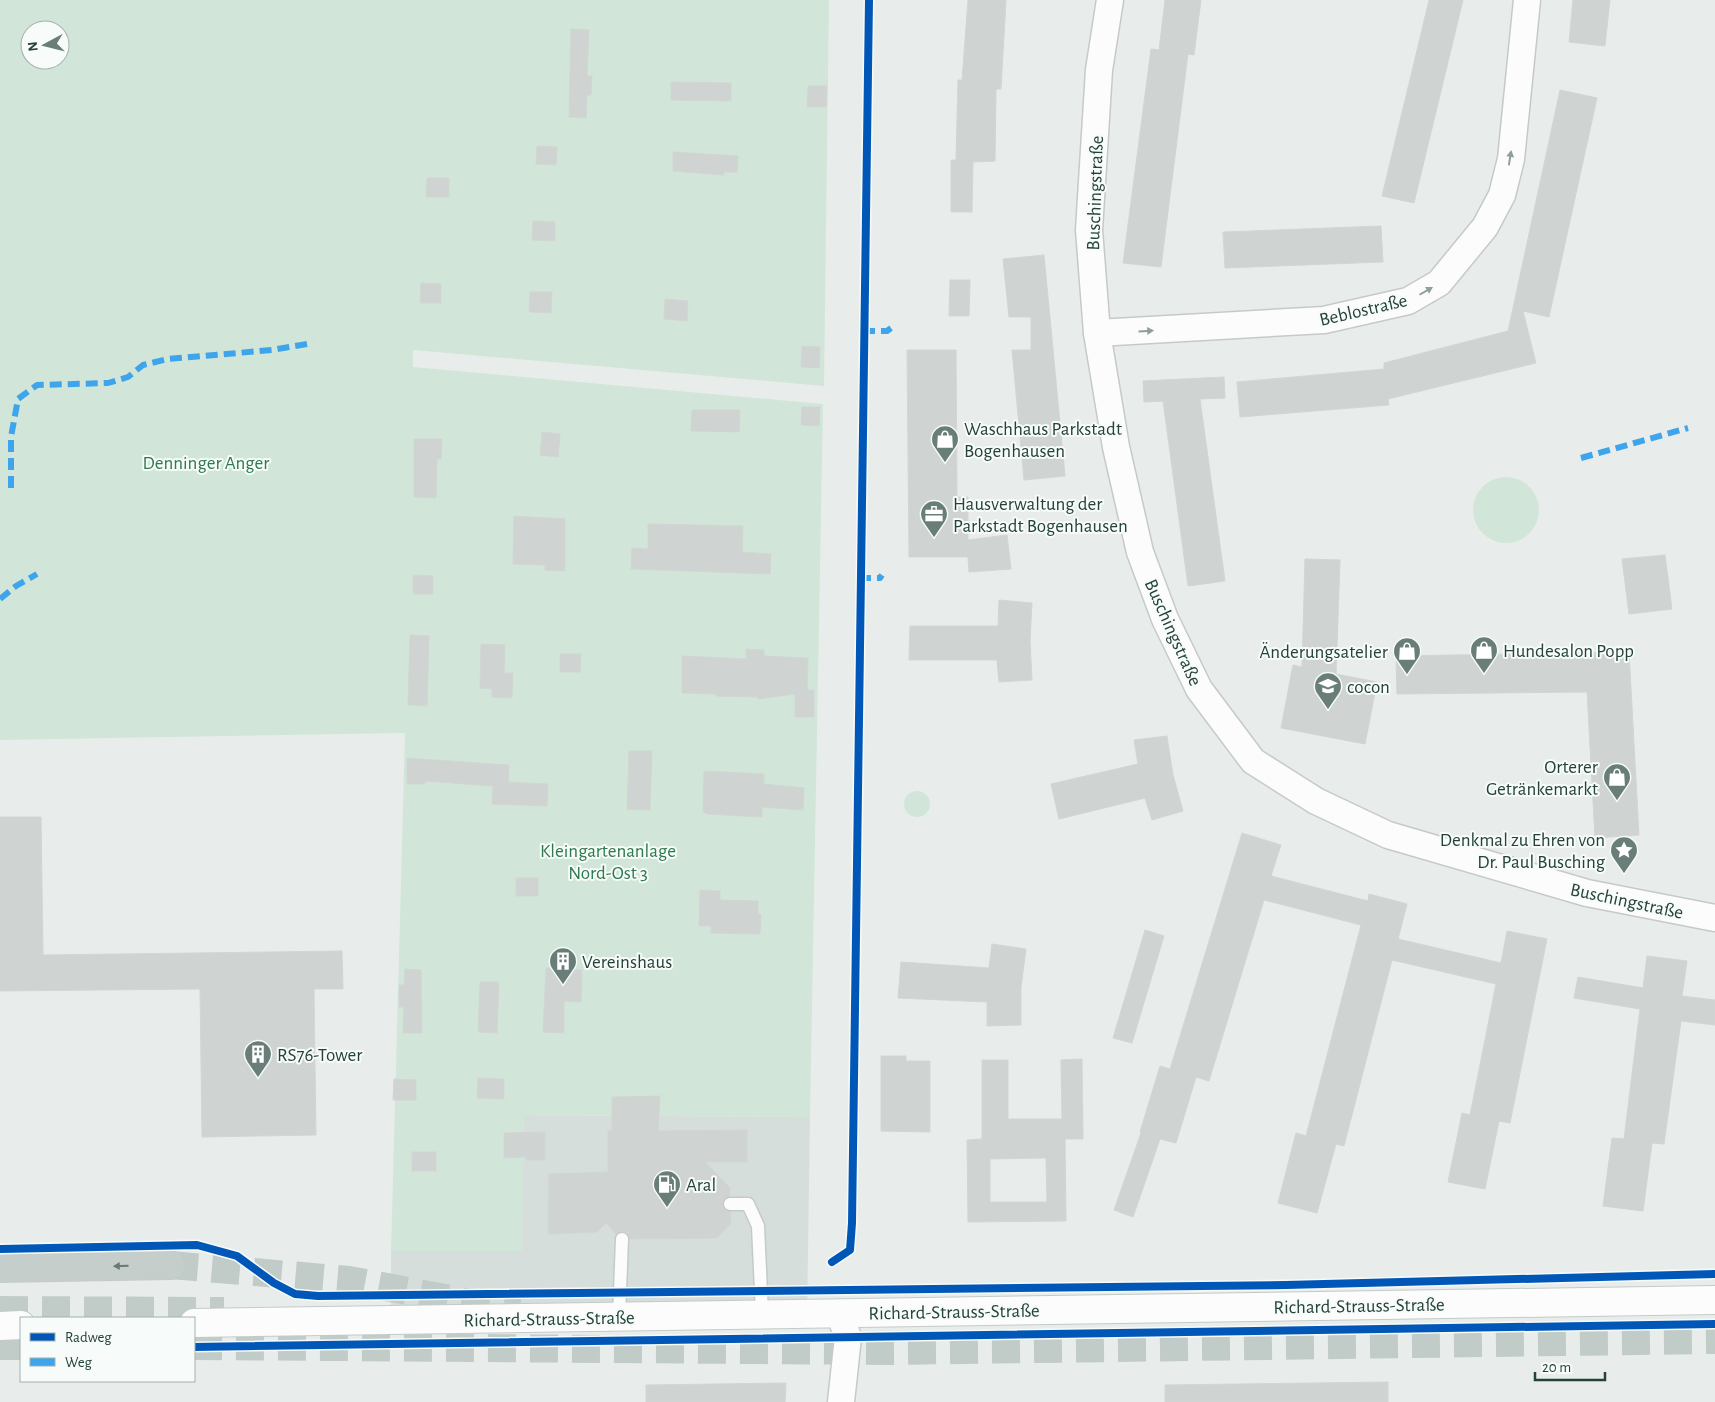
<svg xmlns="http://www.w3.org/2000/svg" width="1715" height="1402" font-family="'Alegreya Sans',sans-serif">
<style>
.built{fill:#d6dedb}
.green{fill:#d1e6d8;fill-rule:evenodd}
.building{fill:#cfd4d2;stroke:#d1d6d4;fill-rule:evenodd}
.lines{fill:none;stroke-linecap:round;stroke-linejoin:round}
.trunk-tunnel{stroke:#c1cbc8;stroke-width:28;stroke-dasharray:28 14;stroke-linecap:butt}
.service-casing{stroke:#c5cac8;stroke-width:15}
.minor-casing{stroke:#c5cac8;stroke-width:29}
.secondary-casing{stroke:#c3cbc8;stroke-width:30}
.trunk-casing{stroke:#c3ccc9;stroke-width:30}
.service{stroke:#fcfcfc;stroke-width:12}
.minor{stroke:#fcfcfc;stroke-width:26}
.secondary{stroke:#fcfcfc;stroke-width:28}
.trunk{stroke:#c6cecc;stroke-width:28}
.quiet{stroke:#3ea4ec;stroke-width:6;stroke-dasharray:12 6;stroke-linecap:butt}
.cycleway-casing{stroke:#f7fbf9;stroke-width:11}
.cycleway{stroke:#0057b8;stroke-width:8}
.oneway{fill:#909f9b}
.oneway2{fill:#657a74}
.labels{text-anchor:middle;stroke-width:4;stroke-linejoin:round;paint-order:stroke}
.street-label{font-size:19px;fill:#24423a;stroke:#f7fbf9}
.poi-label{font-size:19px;fill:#24423a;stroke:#f7fbf9;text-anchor:start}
.park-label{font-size:19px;fill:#2d7a4b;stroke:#f7fbf9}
</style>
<rect width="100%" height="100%" fill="#e8edeb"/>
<path class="built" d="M 523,1115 L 810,1117 L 807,1322 L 391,1326 L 391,1251 L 522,1251 Z"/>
<g class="green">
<path d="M 0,0 L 829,0 L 824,386 L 413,350 L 413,367 L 823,404 L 810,1117 L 524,1115 L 522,1251 L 391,1251 L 405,733 L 0,740 ZM 30,30 L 60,30 L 60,60 L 30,60 Z"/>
<circle cx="1506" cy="510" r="33"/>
<circle cx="917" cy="804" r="13"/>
</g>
<g class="building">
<path d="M 968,0 L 1006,0 L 1001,89 L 996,89 L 995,161 L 973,162 L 972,212 L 951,212 L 951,160 L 956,160 L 958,80 L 962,80 Z"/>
<path d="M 1165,0 L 1201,0 L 1194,55 L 1188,54 L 1161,267 L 1123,263 L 1151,49 L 1159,50 Z"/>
<path d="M 1429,0 L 1463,0 L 1414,203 L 1382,196 Z"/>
<path d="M 1573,0 L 1610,0 L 1605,46 L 1569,42 Z"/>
<path d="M 571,29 L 589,30 L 587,76 L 592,76 L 591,95 L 587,95 L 586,118 L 569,117 Z"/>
<path d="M 671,82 L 731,83 L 731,101 L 671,100 Z"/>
<path d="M 808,86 L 827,86 L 826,107 L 807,107 Z"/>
<path d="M 1560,90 L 1597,98 L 1549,317 L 1523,311 L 1536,363 L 1388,399 L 1389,405 L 1240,417 L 1237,382 L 1384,369 L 1384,363 L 1508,331 Z"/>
<path d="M 537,146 L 557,147 L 556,165 L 536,164 Z"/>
<path d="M 673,152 L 738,156 L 737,172 L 724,172 L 724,175 L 673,171 Z"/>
<path d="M 427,178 L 449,178 L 449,197 L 426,197 Z"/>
<path d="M 533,221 L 555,222 L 555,241 L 532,240 Z"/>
<path d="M 1381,226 L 1383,262 L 1225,268 L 1223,232 Z"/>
<path d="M 1044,255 L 1065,476 L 1024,480 L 1012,350 L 1031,350 L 1031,317 L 1009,317 L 1003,259 Z"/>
<path d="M 950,280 L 970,280 L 969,316 L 949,316 Z"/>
<path d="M 421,283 L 441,284 L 441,303 L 420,303 Z"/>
<path d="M 530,292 L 552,292 L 551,313 L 529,312 Z"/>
<path d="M 665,299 L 688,301 L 687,321 L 664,319 Z"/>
<path d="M 802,346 L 820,347 L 819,368 L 801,367 Z"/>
<path d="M 907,350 L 956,350 L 957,497 L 968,497 L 968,540 L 1007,535 L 1011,569 L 969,572 L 968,557 L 909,557 Z"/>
<path d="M 1224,377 L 1225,398 L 1200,399 L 1225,581 L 1188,586 L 1163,401 L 1144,402 L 1143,381 Z"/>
<path d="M 802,407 L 820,407 L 819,426 L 801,425 Z"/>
<path d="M 692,410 L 740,410 L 739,432 L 691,431 Z"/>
<path d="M 542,432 L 560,434 L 558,457 L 540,455 Z"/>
<path d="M 414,439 L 442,439 L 441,459 L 437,459 L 436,498 L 414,497 Z"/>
<path d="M 514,516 L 565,519 L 565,571 L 545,570 L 545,565 L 513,564 Z"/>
<path d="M 648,524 L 743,526 L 742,552 L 771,554 L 770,574 L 631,569 L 632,548 L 648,549 Z"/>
<path d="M 1665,555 L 1672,609 L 1629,614 L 1622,559 Z"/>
<path d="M 1305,559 L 1340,560 L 1336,674 L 1377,682 L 1365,744 L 1281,728 L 1293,665 L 1302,667 Z"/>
<path d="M 413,575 L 433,576 L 433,594 L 413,594 Z"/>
<path d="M 999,600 L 1032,603 L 1030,641 L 1032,680 L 999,682 L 997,660 L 909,660 L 910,626 L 998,626 Z"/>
<path d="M 410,635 L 429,636 L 427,706 L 408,705 Z"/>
<path d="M 481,644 L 505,645 L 504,673 L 513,673 L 512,698 L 492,697 L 492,689 L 480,688 Z"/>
<path d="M 746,649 L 764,650 L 764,656 L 808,658 L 807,690 L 814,690 L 814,717 L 795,717 L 795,694 L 758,699 L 758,697 L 716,696 L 716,694 L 682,693 L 682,656 L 746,659 Z"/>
<path d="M 1629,652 L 1639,835 L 1595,838 L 1587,692 L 1397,694 L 1396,656 Z"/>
<path d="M 560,654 L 581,654 L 580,672 L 560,672 Z"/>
<path d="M 1167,736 L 1173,775 L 1183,811 L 1152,820 L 1145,798 L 1059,819 L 1051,784 L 1138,764 L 1134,740 Z"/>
<path d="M 629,751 L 652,751 L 650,810 L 627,809 Z"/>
<path d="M 407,758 L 509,765 L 508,782 L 548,784 L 547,806 L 492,804 L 493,786 L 425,781 L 425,784 L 407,784 Z"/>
<path d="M 704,771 L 764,774 L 764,784 L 804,788 L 803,810 L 762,807 L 762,817 L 707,814 L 703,812 Z"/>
<path d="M 0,817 L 41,817 L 43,955 L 342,951 L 343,989 L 314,989 L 316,1135 L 202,1137 L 200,989 L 0,991 Z"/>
<path d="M 1242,833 L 1281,845 L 1271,876 L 1368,901 L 1369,894 L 1407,904 L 1398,939 L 1501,963 L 1507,931 L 1547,939 L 1510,1123 L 1499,1121 L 1485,1189 L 1448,1182 L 1462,1113 L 1470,1115 L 1496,984 L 1392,960 L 1344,1146 L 1336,1144 L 1317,1213 L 1278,1203 L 1296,1133 L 1306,1136 L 1361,925 L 1264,900 L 1209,1081 L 1196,1077 L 1176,1143 L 1160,1139 L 1133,1217 L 1114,1210 L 1141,1133 L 1140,1132 L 1160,1066 L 1170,1069 Z"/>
<rect x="516" y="878" width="22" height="18"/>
<path d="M 700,890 L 720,891 L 720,900 L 758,901 L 758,914 L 761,914 L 760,934 L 711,933 L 711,926 L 699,926 Z"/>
<path d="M 1145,930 L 1164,936 L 1132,1043 L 1113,1038 Z"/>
<path d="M 992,944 L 1026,949 L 1021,987 L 1021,1025 L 987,1026 L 987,1002 L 898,998 L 901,962 L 989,968 Z"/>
<path d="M 1647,956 L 1687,961 L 1682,996 L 1715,1000 L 1715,1025 L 1681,1021 L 1664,1144 L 1652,1143 L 1643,1211 L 1603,1206 L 1612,1138 L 1624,1139 L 1640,1009 L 1574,998 L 1578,977 L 1643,988 Z"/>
<path d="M 546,968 L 582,970 L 581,1002 L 564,1001 L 564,1033 L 543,1032 Z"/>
<path d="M 405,969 L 421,970 L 422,1033 L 403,1033 L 404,1007 L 399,1007 L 399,985 L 404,985 Z"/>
<path d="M 480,982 L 499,982 L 497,1033 L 478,1032 Z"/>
<path d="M 881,1056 L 906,1056 L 906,1061 L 930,1061 L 930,1132 L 881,1131 Z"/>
<path d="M 1082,1059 L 1083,1139 L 1065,1139 L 1066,1221 L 968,1222 L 967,1140 L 982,1139 L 982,1060 L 1008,1060 L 1008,1119 L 1062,1119 L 1061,1060 ZM 1046,1158 L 1047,1202 L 990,1202 L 990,1159 Z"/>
<path d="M 478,1078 L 504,1079 L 504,1099 L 477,1098 Z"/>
<path d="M 394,1079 L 416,1080 L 416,1100 L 393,1100 Z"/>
<path d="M 660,1096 L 658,1131 L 747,1130 L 747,1162 L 705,1162 L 730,1188 L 730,1196 L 723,1200 L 722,1204 L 726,1211 L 730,1212 L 731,1223 L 717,1238 L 630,1239 L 627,1232 L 622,1231 L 616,1234 L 606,1223 L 597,1232 L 548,1234 L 549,1174 L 608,1172 L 608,1131 L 612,1130 L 612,1097 Z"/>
<path d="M 545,1132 L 545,1160 L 526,1160 L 526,1157 L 504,1158 L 504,1133 Z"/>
<rect x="412" y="1152" width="24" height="19"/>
<path d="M 1388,1382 L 1388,1402 L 1165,1402 L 1165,1385 Z"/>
<path d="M 786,1383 L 785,1402 L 646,1402 L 646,1385 Z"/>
</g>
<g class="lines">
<g class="trunk-tunnel">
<path d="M 170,1265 L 349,1280 L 519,1312"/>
<path d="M 0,1310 L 224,1311"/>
<path d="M 0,1346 L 21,1346"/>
<path d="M 194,1346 L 888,1351 L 1715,1340"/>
</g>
<g class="service-casing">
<g id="service">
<path d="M 730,1204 L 748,1204 L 758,1226 L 762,1314"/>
<path d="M 619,1317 L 622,1239"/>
</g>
</g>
<g class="minor-casing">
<g id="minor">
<path d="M 1110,0 L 1099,70 L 1089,230 L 1097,333 L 1116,447 L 1140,552 L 1165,619 L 1199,689 L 1253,761 L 1316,801 L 1388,835 L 1587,893 L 1715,918"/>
<path d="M 1097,333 L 1324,320 L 1408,301 L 1439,283 L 1485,227 L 1502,195 L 1511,159 L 1527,0"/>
<path d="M 839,1313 L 848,1337 L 841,1402"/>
</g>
</g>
<g class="secondary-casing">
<g id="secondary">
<path d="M 194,1323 L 1715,1300"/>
<path d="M 0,1326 L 21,1325"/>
</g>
</g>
<g class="trunk-casing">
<path id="trunk" d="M 0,1268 L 170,1265"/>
</g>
<use href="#service" class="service"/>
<use href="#minor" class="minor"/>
<use href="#secondary" class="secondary"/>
<use href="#trunk" class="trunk"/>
<g class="quiet">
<path d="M 863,331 L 887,331 L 891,328"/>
<path d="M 1581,458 L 1688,428"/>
<path d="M 11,488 L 11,437 L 18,399 L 37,385 L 108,383 L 128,377 L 143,365 L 168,359 L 272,350 L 313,343"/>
<path d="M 859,578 L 880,578 L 882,575"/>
<path d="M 0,599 L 16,586 L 37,574"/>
</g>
<g class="cycleway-casing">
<g id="cycleway">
<path d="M 0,1249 L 197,1245 L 237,1256 L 274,1283 L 295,1294 L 318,1296 L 1286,1285 L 1715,1274"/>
<path d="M 832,1262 L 850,1250 L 852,1223 L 869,0"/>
<path d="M 194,1347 L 1715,1324"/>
</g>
</g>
<use href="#cycleway" class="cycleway"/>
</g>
<defs><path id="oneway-solid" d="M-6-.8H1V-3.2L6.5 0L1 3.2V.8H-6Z" transform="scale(1.25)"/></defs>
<g class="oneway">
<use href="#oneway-solid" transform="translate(1510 158) rotate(-81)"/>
<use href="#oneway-solid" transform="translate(1426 291) rotate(-30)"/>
<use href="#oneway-solid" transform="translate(1146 331) rotate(-3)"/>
</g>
<use class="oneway2" href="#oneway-solid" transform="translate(121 1266) rotate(179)"/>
<defs>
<g id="shop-pin" transform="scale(1.4375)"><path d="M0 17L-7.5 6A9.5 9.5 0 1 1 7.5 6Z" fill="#697e78" stroke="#f7fbf9"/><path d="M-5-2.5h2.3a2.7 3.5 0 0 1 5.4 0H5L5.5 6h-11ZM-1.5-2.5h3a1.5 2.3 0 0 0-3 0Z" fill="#fff"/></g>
<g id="office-pin" transform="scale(1.4375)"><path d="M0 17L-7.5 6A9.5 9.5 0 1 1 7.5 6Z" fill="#697e78" stroke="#f7fbf9"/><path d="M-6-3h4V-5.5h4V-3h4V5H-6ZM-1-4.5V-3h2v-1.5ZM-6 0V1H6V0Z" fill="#fff"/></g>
<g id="school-pin" transform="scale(1.4375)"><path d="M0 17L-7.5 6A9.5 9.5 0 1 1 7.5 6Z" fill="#697e78" stroke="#f7fbf9"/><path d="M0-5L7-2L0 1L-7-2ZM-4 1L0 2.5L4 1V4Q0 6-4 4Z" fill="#fff"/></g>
<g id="sight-pin" transform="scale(1.4375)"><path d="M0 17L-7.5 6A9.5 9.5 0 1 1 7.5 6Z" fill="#697e78" stroke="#f7fbf9"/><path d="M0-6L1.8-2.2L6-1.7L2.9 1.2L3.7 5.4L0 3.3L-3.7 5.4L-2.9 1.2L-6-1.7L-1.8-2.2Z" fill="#fff"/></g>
<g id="building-pin" transform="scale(1.4375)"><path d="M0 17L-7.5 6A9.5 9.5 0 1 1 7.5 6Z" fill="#697e78" stroke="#f7fbf9"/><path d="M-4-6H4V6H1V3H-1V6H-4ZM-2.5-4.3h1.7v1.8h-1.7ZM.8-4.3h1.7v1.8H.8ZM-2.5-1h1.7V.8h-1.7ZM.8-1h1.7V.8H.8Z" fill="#fff"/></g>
<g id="fuel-pin" transform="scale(1.4375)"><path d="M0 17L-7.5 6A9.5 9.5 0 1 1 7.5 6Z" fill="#697e78" stroke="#f7fbf9"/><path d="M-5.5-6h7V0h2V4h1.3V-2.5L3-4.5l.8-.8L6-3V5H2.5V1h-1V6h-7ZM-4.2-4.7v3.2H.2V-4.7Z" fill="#fff"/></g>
</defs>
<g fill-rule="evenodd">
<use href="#shop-pin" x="945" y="439"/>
<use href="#office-pin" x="934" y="514"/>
<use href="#shop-pin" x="1484" y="650"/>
<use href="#shop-pin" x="1407" y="651"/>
<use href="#school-pin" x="1328" y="686"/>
<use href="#shop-pin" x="1617" y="777"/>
<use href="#sight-pin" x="1624" y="850"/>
<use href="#building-pin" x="563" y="961"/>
<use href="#building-pin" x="258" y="1054"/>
<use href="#fuel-pin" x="667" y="1184"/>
</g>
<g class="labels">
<g class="street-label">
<text transform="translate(1094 193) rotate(-88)" y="7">Buschingstraße</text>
<text transform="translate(1363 309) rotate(-13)" y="7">Beblostraße</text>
<text transform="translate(1174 632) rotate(66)" y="7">Buschingstraße</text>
<text transform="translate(1627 900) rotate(12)" y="7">Buschingstraße</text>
<text transform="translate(1359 1305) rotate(-1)" y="7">Richard-Strauss-Straße</text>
<text transform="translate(954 1311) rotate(-1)" y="7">Richard-Strauss-Straße</text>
<text transform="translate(549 1318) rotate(-1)" y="7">Richard-Strauss-Straße</text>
</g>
<g class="poi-label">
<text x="964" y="435">Waschhaus Parkstadt<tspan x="964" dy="22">Bogenhausen</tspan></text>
<text x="953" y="510">Hausverwaltung der<tspan x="953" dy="22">Parkstadt Bogenhausen</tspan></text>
<text x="1503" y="657">Hundesalon Popp</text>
<text x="1388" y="658" text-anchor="end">Änderungsatelier</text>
<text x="1347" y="693">cocon</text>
<text x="1598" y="773" text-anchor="end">Orterer<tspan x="1598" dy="22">Getränkemarkt</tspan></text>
<text x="1605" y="846" text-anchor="end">Denkmal zu Ehren von<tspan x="1605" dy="22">Dr. Paul Busching</tspan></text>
<text x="582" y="968">Vereinshaus</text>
<text x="277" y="1061">RS76-Tower</text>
<text x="686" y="1191">Aral</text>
</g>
<g class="park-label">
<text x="206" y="469">Denninger Anger</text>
<text x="608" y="857">Kleingartenanlage<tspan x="608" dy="22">Nord-Ost 3</tspan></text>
</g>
</g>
<rect x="20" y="1317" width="175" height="65" fill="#f7fbf9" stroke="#a3b1ad"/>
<rect x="30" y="1333" width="25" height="8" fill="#0057b8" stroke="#a3b1ad"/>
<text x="65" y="1342" font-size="15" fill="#24423a">Radweg</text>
<rect x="30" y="1358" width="25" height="8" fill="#3ea4ec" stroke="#a3b1ad"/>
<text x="65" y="1367" font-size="15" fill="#24423a">Weg</text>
<g transform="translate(45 45) rotate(263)"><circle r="24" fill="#f7fbf9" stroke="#a3b1ad"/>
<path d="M0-4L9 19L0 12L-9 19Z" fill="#697e78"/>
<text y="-8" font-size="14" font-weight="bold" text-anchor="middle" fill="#24423a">N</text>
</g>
<path d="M1535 1372v8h70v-8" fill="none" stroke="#24423a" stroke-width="2.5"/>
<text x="1542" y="1372" font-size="15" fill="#24423a" stroke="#f7fbf9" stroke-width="4" paint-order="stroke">20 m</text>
</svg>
